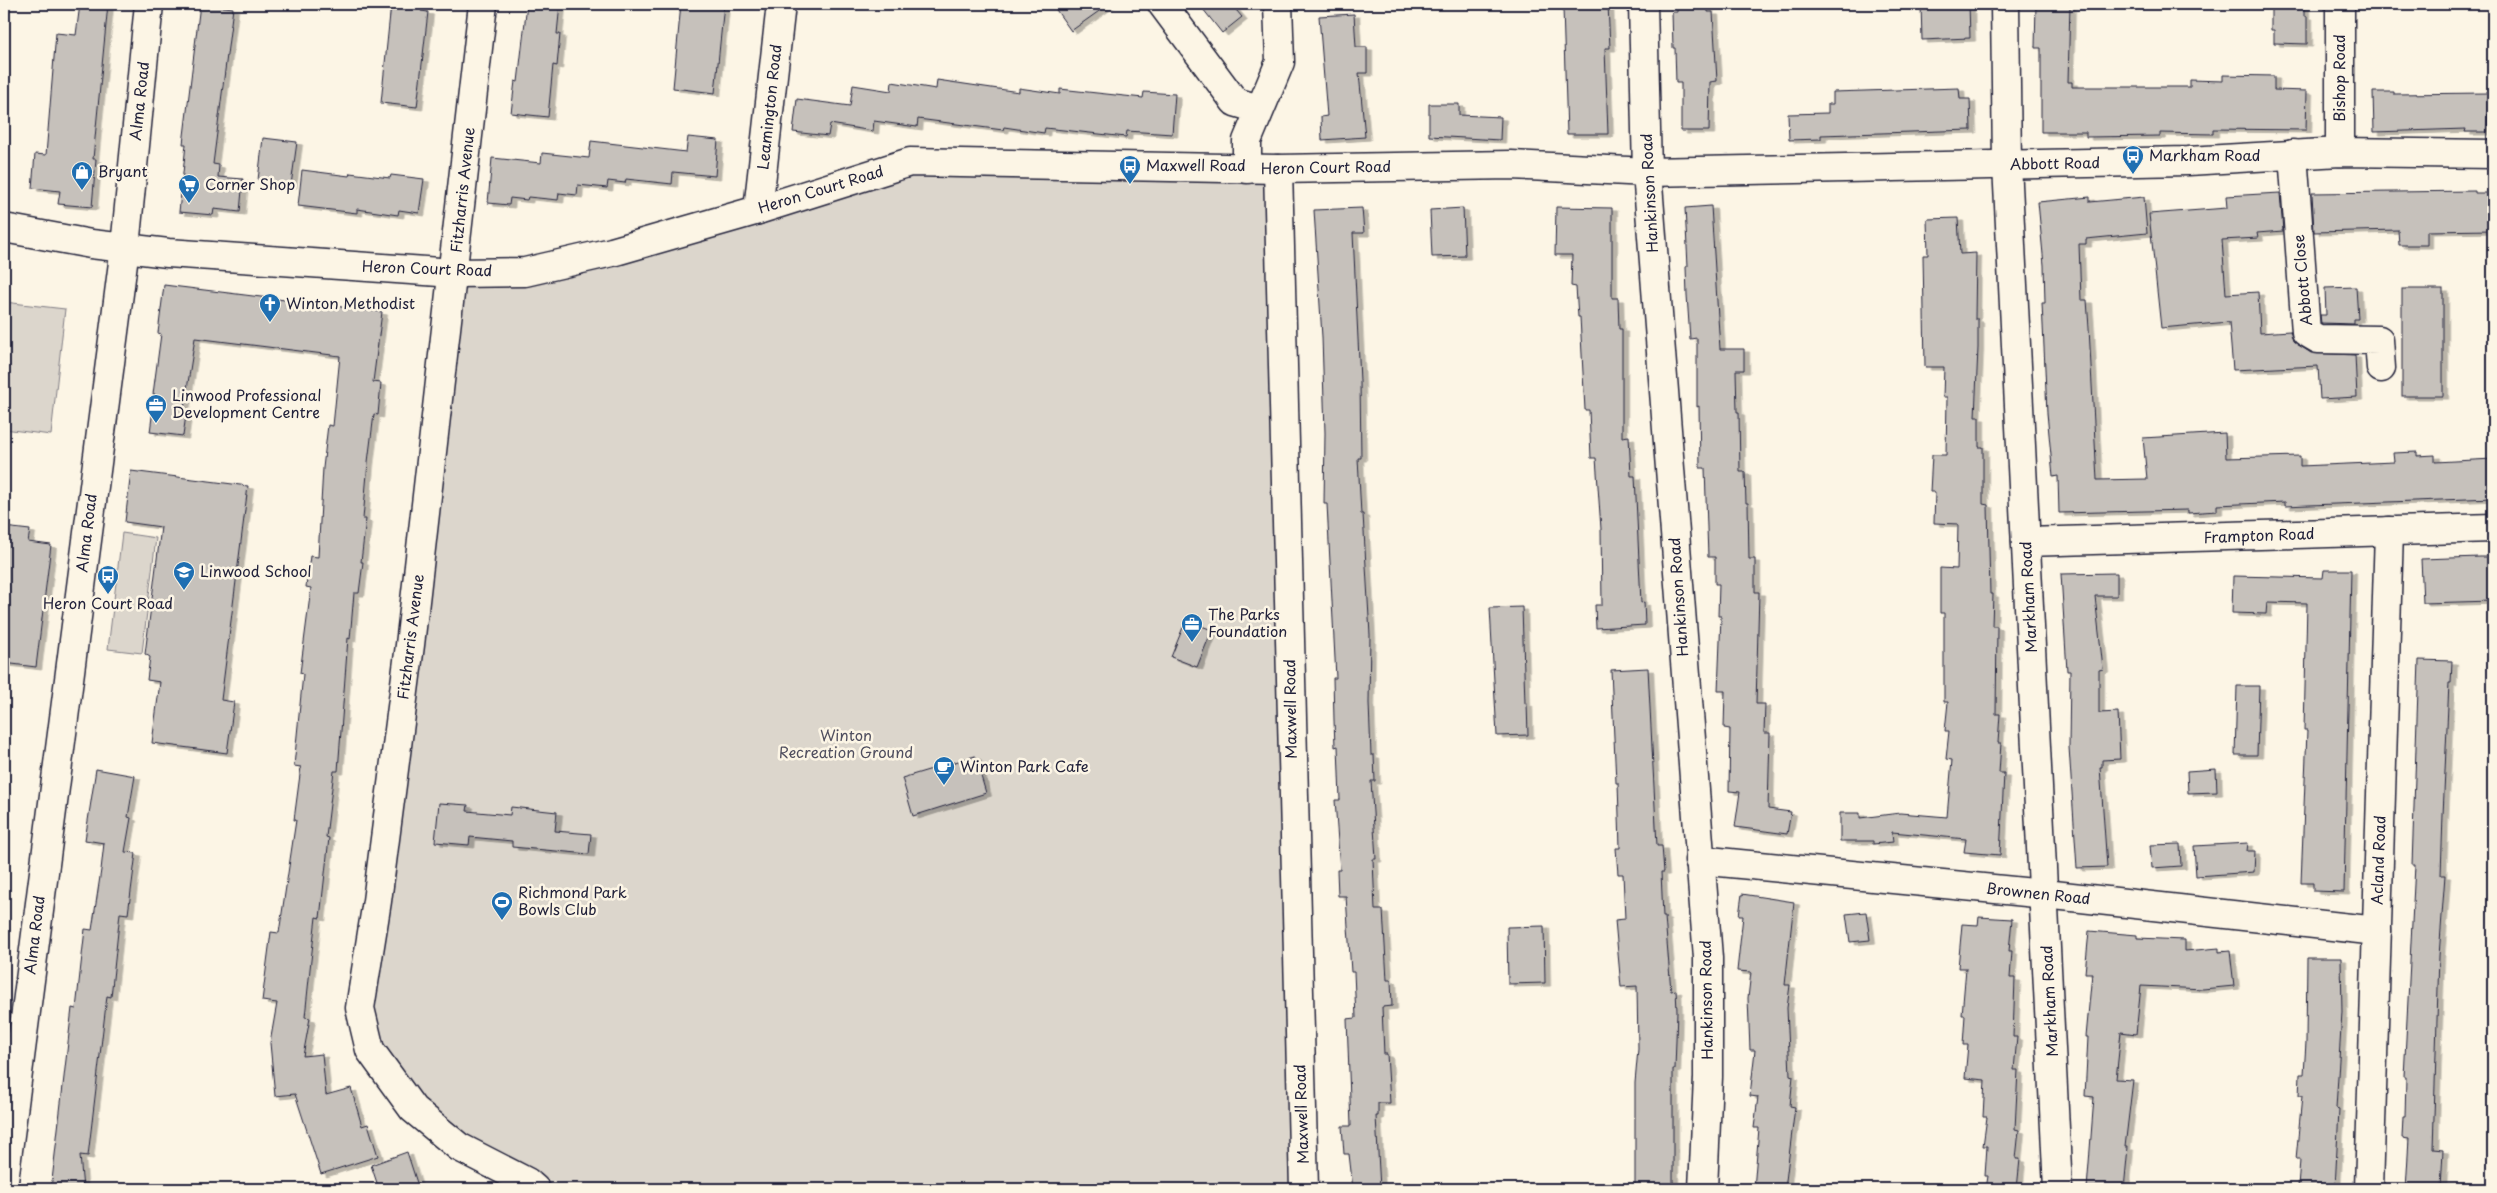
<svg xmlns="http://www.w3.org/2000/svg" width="2497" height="1193" font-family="'Playpen Sans',sans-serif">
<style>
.green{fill:#dcd6cc;stroke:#7f7c84}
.building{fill:#c6c1bb;stroke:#22223b;filter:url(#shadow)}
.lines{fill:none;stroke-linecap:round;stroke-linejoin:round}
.street-casing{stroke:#22223b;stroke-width:31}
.primary-casing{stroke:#22223b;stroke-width:31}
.street{stroke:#fcf5e5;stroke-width:28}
.primary{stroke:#fcf5e5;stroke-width:28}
.labels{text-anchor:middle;stroke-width:5;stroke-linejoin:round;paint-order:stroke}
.street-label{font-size:15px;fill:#22223b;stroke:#fcf5e5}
.poi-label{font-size:15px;fill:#22223b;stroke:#fcf5e5;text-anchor:start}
.park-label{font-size:15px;fill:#504f5f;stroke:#fcf5e5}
</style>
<defs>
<filter id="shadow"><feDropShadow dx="5.5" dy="3" stdDeviation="0" flood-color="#0004"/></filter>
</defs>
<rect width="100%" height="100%" fill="#fcf5e5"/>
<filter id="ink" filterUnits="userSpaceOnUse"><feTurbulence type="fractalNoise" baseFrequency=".02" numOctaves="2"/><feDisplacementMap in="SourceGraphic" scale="10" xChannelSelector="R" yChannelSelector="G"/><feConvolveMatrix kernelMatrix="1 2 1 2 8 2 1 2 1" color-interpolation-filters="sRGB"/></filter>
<g filter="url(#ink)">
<g class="green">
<path d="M 910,162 L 1278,169 L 1304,1189 L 535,1189 L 465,1163 L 370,1050 L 367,970 L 454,273 L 525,272 Z"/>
<path d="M 4,302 L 65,309 L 51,435 L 4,429 Z"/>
<path d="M 122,533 L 156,538 L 142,653 L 108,649 Z"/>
</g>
<g class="building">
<path d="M 80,4 L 108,4 L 93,159 L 96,159 L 92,207 L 58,204 L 60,191 L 32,188 L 35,154 L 46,155 L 56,33 L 76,35 Z"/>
<path d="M 200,4 L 233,8 L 213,164 L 219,165 L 218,177 L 243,179 L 240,212 L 214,209 L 213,215 L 179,212 L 186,144 L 183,144 Z"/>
<path d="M 391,4 L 422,4 L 421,11 L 428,12 L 417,107 L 381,103 Z"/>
<path d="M 527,4 L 560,4 L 557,34 L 560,34 L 557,66 L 553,65 L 548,117 L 511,113 L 515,81 L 518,82 Z"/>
<path d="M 681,4 L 724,4 L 715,93 L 673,88 Z"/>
<path d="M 1052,4 L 1109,4 L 1071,31 Z"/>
<path d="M 1199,4 L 1231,4 L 1242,17 L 1222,33 Z"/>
<path d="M 1576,4 L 1608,4 L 1610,48 L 1605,48 L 1608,134 L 1567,134 L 1563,8 L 1576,8 Z"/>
<path d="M 1677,4 L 1708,4 L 1708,12 L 1713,12 L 1717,81 L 1710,82 L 1709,131 L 1681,131 L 1681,83 L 1676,83 L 1675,48 L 1673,48 L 1672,12 L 1677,12 Z"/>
<path d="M 1921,4 L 1969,4 L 1970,38 L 1922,40 Z"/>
<path d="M 2036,4 L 2070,4 L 2068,82 L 2072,82 L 2072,87 L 2190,87 L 2190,80 L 2223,81 L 2223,75 L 2274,76 L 2274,90 L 2307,91 L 2306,130 L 2213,129 L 2213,134 L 2160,133 L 2160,136 L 2086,137 L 2086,132 L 2041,132 L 2041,48 L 2035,48 Z"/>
<path d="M 2271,4 L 2304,4 L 2304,16 L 2307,16 L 2307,44 L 2274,43 L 2274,30 L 2271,30 Z"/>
<path d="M 1354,14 L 1356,47 L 1367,47 L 1367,73 L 1359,73 L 1365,137 L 1322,140 L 1321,117 L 1327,116 L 1319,16 Z"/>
<path d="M 937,80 L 1019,92 L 1019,88 L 1060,94 L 1060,89 L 1143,98 L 1144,92 L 1175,94 L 1172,134 L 1127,131 L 1126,137 L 1045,128 L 1044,133 L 1004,127 L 1003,130 L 918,119 L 917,127 L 874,121 L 873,131 L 830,124 L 828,136 L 793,132 L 797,99 L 850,106 L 853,85 L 891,91 L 892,82 L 936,89 Z"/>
<path d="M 1959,88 L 1960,99 L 1970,99 L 1971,130 L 1821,135 L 1821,139 L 1789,140 L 1788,114 L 1828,113 L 1828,104 L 1833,104 L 1833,92 Z"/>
<path d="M 2373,92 L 2394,92 L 2394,94 L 2488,93 L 2487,132 L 2465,132 L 2466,129 L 2374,132 Z"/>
<path d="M 1429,104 L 1459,104 L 1459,115 L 1501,117 L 1500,140 L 1429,136 Z"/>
<path d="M 688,137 L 718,140 L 715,176 L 673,172 L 672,184 L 626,179 L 625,183 L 608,181 L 607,188 L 578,185 L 577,195 L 559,193 L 558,200 L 528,197 L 527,200 L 510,198 L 509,205 L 488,203 L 492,158 L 541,163 L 542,153 L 589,158 L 591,141 L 686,152 Z"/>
<path d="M 263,138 L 297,142 L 291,185 L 258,180 Z"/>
<path d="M 302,170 L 349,176 L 350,173 L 390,178 L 391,175 L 424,179 L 419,213 L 399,210 L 398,215 L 357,209 L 357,213 L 298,206 Z"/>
<path d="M 2475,191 L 2475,193 L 2493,193 L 2493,230 L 2427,231 L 2427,245 L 2399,245 L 2398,230 L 2314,232 L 2312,193 Z"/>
<path d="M 2280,193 L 2283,231 L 2257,233 L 2258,238 L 2222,240 L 2226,294 L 2258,292 L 2260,333 L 2290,331 L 2293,341 L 2311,353 L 2355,355 L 2357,397 L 2320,399 L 2318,366 L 2233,370 L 2229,322 L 2161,328 L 2149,214 L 2227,208 L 2226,196 Z"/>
<path d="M 2090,197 L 2090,202 L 2144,197 L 2147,233 L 2086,239 L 2086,244 L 2079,244 L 2081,300 L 2087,300 L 2089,328 L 2097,480 L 2147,479 L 2143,438 L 2225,433 L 2226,458 L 2300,456 L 2300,466 L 2394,462 L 2393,453 L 2417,452 L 2417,456 L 2435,455 L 2435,462 L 2493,459 L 2493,498 L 2309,505 L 2285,506 L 2285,502 L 2217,505 L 2217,511 L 2188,513 L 2188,510 L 2059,513 L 2058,476 L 2053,477 L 2047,413 L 2042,303 L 2045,303 L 2044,265 L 2038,202 Z"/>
<path d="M 1711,206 L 1720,349 L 1744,349 L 1744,370 L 1736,370 L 1737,412 L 1739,412 L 1740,472 L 1745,472 L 1746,503 L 1748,503 L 1749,559 L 1755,559 L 1755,592 L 1759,592 L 1756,704 L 1765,704 L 1764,733 L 1770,733 L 1768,809 L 1791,812 L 1787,834 L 1735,827 L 1740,792 L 1729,791 L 1730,729 L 1724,728 L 1725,691 L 1718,691 L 1721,616 L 1718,616 L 1719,584 L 1715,584 L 1715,557 L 1708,557 L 1705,468 L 1700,468 L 1699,406 L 1697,407 L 1697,338 L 1690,339 L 1687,295 L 1686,267 L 1688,266 L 1685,208 Z"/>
<path d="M 1556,207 L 1612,208 L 1612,298 L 1618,298 L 1619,329 L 1622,329 L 1622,437 L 1629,436 L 1631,476 L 1635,476 L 1641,603 L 1644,602 L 1645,625 L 1596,628 L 1595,605 L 1602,605 L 1601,529 L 1596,458 L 1591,458 L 1589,410 L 1585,410 L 1580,317 L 1578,317 L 1576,287 L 1571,286 L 1572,255 L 1555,255 Z"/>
<path d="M 1362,208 L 1364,233 L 1353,233 L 1360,381 L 1361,458 L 1358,458 L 1361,514 L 1363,514 L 1370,635 L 1369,703 L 1371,755 L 1374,755 L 1375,781 L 1371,781 L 1376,859 L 1373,859 L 1375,910 L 1383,910 L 1387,980 L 1391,980 L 1392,1006 L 1382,1007 L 1384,1054 L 1387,1054 L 1390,1103 L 1378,1103 L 1378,1116 L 1376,1116 L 1380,1189 L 1353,1189 L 1349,1154 L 1344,1154 L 1342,1126 L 1351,1126 L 1347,1019 L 1356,1018 L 1354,972 L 1351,972 L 1346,896 L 1338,896 L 1337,870 L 1340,870 L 1335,800 L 1340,800 L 1338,746 L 1335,747 L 1334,720 L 1333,678 L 1336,678 L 1327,504 L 1324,504 L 1325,433 L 1322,337 L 1314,210 Z"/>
<path d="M 1463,208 L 1465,256 L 1432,257 L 1430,210 Z"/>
<path d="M 1958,218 L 1960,254 L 1976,253 L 1975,319 L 1978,319 L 1978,348 L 1975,417 L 1979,417 L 1979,447 L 1983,447 L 1983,504 L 1988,505 L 1990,594 L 1993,594 L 1992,626 L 1997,626 L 1996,714 L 2000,714 L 1998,743 L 2001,743 L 1999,773 L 2004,773 L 2000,855 L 1964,852 L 1966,839 L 1892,832 L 1893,842 L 1873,844 L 1873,841 L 1840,841 L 1840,813 L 1860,813 L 1860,818 L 1900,813 L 1947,817 L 1952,760 L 1946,759 L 1949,731 L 1945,731 L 1948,702 L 1944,702 L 1944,613 L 1940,613 L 1940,568 L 1957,569 L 1958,524 L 1934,523 L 1935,492 L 1930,492 L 1932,455 L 1946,455 L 1947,397 L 1943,397 L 1944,367 L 1925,367 L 1923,255 L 1928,255 L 1927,219 Z"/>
<path d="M 164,285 L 382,312 L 373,382 L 381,383 L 378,415 L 374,414 L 368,462 L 363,519 L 366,519 L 361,562 L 363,562 L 359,593 L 354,593 L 350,639 L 348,638 L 338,771 L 334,771 L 326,837 L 329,838 L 320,918 L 316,917 L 310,969 L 305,1017 L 310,1018 L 303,1056 L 322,1054 L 326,1095 L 351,1088 L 362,1126 L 368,1124 L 378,1156 L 321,1174 L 295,1094 L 275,1096 L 270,1043 L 277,1003 L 262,1001 L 271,932 L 279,933 L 296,820 L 294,820 L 301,767 L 294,766 L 303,674 L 300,673 L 311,588 L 306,587 L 310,556 L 318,557 L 323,468 L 328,425 L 333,426 L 340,356 L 195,338 L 183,415 L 186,415 L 183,436 L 150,432 L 155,394 L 153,394 L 161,334 L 158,333 Z"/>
<path d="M 2356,287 L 2358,319 L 2354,319 L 2354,324 L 2321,323 L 2320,315 L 2326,315 L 2325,288 Z"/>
<rect x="2402" y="289" width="41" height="107"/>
<path d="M 131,471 L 248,486 L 221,700 L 234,702 L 227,753 L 152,743 L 160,682 L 147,680 L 150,657 L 145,654 L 161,527 L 125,522 Z"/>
<path d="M 4,527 L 30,530 L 28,542 L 51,545 L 36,667 L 4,663 Z"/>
<path d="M 2480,557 L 2493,557 L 2493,601 L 2423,603 L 2421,559 Z"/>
<path d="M 2324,570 L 2351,570 L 2344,892 L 2313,891 L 2313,883 L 2301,883 L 2307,730 L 2304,730 L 2307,603 L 2267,602 L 2266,614 L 2232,613 L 2233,576 L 2323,578 Z"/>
<path d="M 2117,573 L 2117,596 L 2095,596 L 2103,669 L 2099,670 L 2099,713 L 2118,712 L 2120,759 L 2102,760 L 2102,767 L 2100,767 L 2107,867 L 2077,868 L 2069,747 L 2070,671 L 2067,671 L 2061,574 Z"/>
<path d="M 1522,607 L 1525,704 L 1527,703 L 1528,735 L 1497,736 L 1490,608 Z"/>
<path d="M 1186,620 L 1212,630 L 1197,667 L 1171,657 Z"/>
<path d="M 2419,660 L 2452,661 L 2451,683 L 2449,683 L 2443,815 L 2441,875 L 2445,875 L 2439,956 L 2433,1149 L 2443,1150 L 2441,1189 L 2406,1189 L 2409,1139 L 2402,1138 L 2403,1117 L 2405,1117 L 2406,1077 L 2404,1077 L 2415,865 L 2412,865 Z"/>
<path d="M 1648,668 L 1657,846 L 1662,846 L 1664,872 L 1661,872 L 1663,917 L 1665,917 L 1671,991 L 1676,990 L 1677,1011 L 1675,1069 L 1673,1069 L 1673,1189 L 1635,1189 L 1635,1083 L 1638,1049 L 1637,986 L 1621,987 L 1615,920 L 1625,919 L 1623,874 L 1618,874 L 1616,848 L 1620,848 L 1618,783 L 1616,783 L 1611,670 Z"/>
<path d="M 2237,686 L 2259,686 L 2257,755 L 2235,755 Z"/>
<path d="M 975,756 L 986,793 L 913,816 L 902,778 Z"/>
<path d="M 96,769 L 135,776 L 128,817 L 131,818 L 125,852 L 136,853 L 128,914 L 120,913 L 111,997 L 107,996 L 88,1156 L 80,1155 L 83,1189 L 51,1189 L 72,1008 L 76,1009 L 85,929 L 92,930 L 101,870 L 104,843 L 85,840 Z"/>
<path d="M 2216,769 L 2217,792 L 2188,793 L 2187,771 Z"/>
<path d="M 439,803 L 468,805 L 467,811 L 510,815 L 511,807 L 557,812 L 555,831 L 591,834 L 589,854 L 512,847 L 512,841 L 470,837 L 469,845 L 435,842 Z"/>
<path d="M 2248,843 L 2247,851 L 2255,851 L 2254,872 L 2196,876 L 2194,846 Z"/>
<path d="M 2180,844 L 2181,866 L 2152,868 L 2150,845 Z"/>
<path d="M 1742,894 L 1794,902 L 1785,985 L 1790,985 L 1787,1008 L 1790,1075 L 1793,1076 L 1790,1106 L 1795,1107 L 1785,1189 L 1754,1189 L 1759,1128 L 1754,1128 L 1758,1097 L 1750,1096 L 1755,1050 L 1750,1050 L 1748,998 L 1751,972 L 1737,971 L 1743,916 L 1739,916 Z"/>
<path d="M 1866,912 L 1870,940 L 1850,942 L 1846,914 Z"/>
<path d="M 1979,917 L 2012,919 L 2009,951 L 2012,951 L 2010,978 L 2015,978 L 2013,1037 L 2017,1037 L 2014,1070 L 2018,1070 L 2015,1129 L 2019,1130 L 2016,1159 L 2020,1159 L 2017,1189 L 1986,1189 L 1988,1176 L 1985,1176 L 1987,1146 L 1983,1146 L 1987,1117 L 1983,1117 L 1985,1080 L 1965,1078 L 1968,1045 L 1963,1045 L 1965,1015 L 1962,1015 L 1966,968 L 1958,968 L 1962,924 L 1978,925 Z"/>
<path d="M 1544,926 L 1545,983 L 1508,984 L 1507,927 Z"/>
<path d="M 2089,931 L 2137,935 L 2137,938 L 2185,940 L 2185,951 L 2219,948 L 2219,952 L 2230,951 L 2234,986 L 2203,989 L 2141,986 L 2136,1034 L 2121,1032 L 2116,1079 L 2133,1080 L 2125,1147 L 2128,1147 L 2124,1189 L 2087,1189 L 2094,1097 L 2085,1096 L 2088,1037 L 2086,1037 L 2092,973 L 2085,973 Z"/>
<path d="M 2307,958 L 2341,958 L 2342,1012 L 2336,1108 L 2339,1109 L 2335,1189 L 2298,1188 L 2300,1159 L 2296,1159 L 2302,1096 L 2299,1096 L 2300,1074 L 2304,1074 L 2306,1042 Z"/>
<path d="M 407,1152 L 419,1189 L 379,1189 L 371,1165 Z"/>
</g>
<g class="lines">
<g class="street-casing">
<g id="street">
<path d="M 483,4 L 410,645 L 377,901 L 360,1008 L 370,1050 L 413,1109 L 459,1147 L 527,1182 L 535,1189"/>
<path d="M 1162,4 L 1235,102 L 1259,109"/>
<path d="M 1643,4 L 1647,172 L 1708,958 L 1708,1077 L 1703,1189"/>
<path d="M 2005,4 L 2007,165 L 2058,1189"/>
<path d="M 2340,4 L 2340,152"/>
<path d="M 2293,154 L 2306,332 L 2318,339 L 2379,340 L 2381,368"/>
<path d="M 1247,169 L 1247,141 L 1280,62 L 1278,4"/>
<path d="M 1278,169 L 1304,1189"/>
<path d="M 758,210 L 781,4"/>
<path d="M 4,228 L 91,244 L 168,253 L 454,273 L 525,272 L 612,252 L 758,210 L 910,162 L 1278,169 L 1511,165 L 1647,172 L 2188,161 L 2340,152 L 2493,154"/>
<path d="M 2026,542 L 2493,528"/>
<path d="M 1699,860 L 2045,894 L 2377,931"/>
<path d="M 2369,1189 L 2389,531"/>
</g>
</g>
<g class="primary-casing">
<path id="primary" d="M 4,1181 L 125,247 L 149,4"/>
</g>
<use href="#street" class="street"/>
<use href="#primary" class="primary"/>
</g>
</g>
<defs>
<g id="bus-pin" transform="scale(1.125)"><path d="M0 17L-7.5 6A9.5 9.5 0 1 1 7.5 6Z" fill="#1f6fb2" stroke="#fcf5e5"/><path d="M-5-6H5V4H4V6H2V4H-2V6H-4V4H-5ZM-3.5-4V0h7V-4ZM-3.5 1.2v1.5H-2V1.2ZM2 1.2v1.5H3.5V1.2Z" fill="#fff"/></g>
<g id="shop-pin" transform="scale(1.125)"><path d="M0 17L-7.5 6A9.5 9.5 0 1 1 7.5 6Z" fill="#1f6fb2" stroke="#fcf5e5"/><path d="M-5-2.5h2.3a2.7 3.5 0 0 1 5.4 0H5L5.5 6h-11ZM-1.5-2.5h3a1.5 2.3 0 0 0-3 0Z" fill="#fff"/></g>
<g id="supermarket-pin" transform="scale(1.125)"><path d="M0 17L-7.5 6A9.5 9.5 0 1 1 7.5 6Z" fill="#1f6fb2" stroke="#fcf5e5"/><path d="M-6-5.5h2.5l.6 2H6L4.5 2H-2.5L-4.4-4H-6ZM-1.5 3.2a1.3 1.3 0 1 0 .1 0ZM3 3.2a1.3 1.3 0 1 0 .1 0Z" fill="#fff"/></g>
<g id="church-pin" transform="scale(1.125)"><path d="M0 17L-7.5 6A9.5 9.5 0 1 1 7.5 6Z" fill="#1f6fb2" stroke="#fcf5e5"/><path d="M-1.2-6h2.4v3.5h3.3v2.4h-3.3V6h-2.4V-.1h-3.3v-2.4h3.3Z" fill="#fff"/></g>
<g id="office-pin" transform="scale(1.125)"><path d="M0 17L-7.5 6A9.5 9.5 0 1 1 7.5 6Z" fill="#1f6fb2" stroke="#fcf5e5"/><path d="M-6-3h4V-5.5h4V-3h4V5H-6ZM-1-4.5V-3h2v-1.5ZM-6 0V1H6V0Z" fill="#fff"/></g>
<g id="school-pin" transform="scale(1.125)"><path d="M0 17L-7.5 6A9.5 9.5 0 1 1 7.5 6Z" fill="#1f6fb2" stroke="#fcf5e5"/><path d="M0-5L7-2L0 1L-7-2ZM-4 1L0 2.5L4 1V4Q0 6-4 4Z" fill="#fff"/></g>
<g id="cafe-pin" transform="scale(1.125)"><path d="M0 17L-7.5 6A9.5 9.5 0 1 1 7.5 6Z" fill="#1f6fb2" stroke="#fcf5e5"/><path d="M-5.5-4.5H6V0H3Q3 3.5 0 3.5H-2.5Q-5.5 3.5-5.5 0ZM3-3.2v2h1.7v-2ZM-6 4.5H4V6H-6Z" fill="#fff"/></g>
<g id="stadium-pin" transform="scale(1.125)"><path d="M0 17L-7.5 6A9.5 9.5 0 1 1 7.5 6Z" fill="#1f6fb2" stroke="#fcf5e5"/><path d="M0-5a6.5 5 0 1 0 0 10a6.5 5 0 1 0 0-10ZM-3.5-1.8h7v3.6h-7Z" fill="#fff"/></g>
</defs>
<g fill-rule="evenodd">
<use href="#bus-pin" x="2133" y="156"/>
<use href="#bus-pin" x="1130" y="166"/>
<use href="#shop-pin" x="82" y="172"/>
<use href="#supermarket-pin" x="189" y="185"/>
<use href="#church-pin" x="270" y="304"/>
<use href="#office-pin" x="156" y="405"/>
<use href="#school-pin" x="184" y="572"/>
<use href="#bus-pin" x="108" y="576"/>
<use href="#office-pin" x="1192" y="624"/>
<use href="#cafe-pin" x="944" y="767"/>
<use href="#stadium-pin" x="502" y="902"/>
</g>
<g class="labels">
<g class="street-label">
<text transform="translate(2340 78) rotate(-90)" y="5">Bishop Road</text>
<text transform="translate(140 101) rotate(-84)" y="5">Alma Road</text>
<text transform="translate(770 107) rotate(-84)" y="5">Leamington Road</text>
<text transform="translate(2055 164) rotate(-1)" y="5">Abbott Road</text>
<text transform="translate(1326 168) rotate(-1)" y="5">Heron Court Road</text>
<text transform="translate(463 190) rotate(-84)" y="5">Fitzharris Avenue</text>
<text transform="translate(821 190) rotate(-17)" y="5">Heron Court Road</text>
<text transform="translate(1650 193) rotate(-93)" y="5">Hankinson Road</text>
<text transform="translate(427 269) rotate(2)" y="5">Heron Court Road</text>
<text transform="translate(2303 280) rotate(-95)" y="5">Abbott Close</text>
<text transform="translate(87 533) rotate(-83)" y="5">Alma Road</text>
<text transform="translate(2259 536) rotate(-2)" y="5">Frampton Road</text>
<text transform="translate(1679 597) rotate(-94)" y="5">Hankinson Road</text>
<text transform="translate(2029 597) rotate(-93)" y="5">Markham Road</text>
<text transform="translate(411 637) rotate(-83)" y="5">Fitzharris Avenue</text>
<text transform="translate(1291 709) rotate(-91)" y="5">Maxwell Road</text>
<text transform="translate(2379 860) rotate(-88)" y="5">Acland Road</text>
<text transform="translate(2038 894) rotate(6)" y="5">Brownen Road</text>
<text transform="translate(35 935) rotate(-83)" y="5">Alma Road</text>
<text transform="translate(1707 1000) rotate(-91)" y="5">Hankinson Road</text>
<text transform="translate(2050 1001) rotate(-93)" y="5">Markham Road</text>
<text transform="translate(1302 1114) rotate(-92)" y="5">Maxwell Road</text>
</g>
<g class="poi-label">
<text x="2149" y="161">Markham Road</text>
<text x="1146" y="171">Maxwell Road</text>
<text x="98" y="177">Bryant</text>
<text x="205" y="190">Corner Shop</text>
<text x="286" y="309">Winton Methodist</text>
<text x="172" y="401">Linwood Professional<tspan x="172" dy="17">Development Centre</tspan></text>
<text x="200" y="577">Linwood School</text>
<text x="108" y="609" text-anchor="middle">Heron Court Road</text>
<text x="1208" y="620">The Parks<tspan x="1208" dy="17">Foundation</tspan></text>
<text x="960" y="772">Winton Park Cafe</text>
<text x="518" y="898">Richmond Park<tspan x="518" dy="17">Bowls Club</tspan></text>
</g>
<g class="park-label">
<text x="846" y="741">Winton<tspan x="846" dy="17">Recreation Ground</tspan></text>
</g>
</g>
<rect width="2497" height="1193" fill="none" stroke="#fcf5e5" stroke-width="20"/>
<rect x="10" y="10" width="2477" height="1173" fill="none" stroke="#22223b" stroke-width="2" filter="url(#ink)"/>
</svg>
